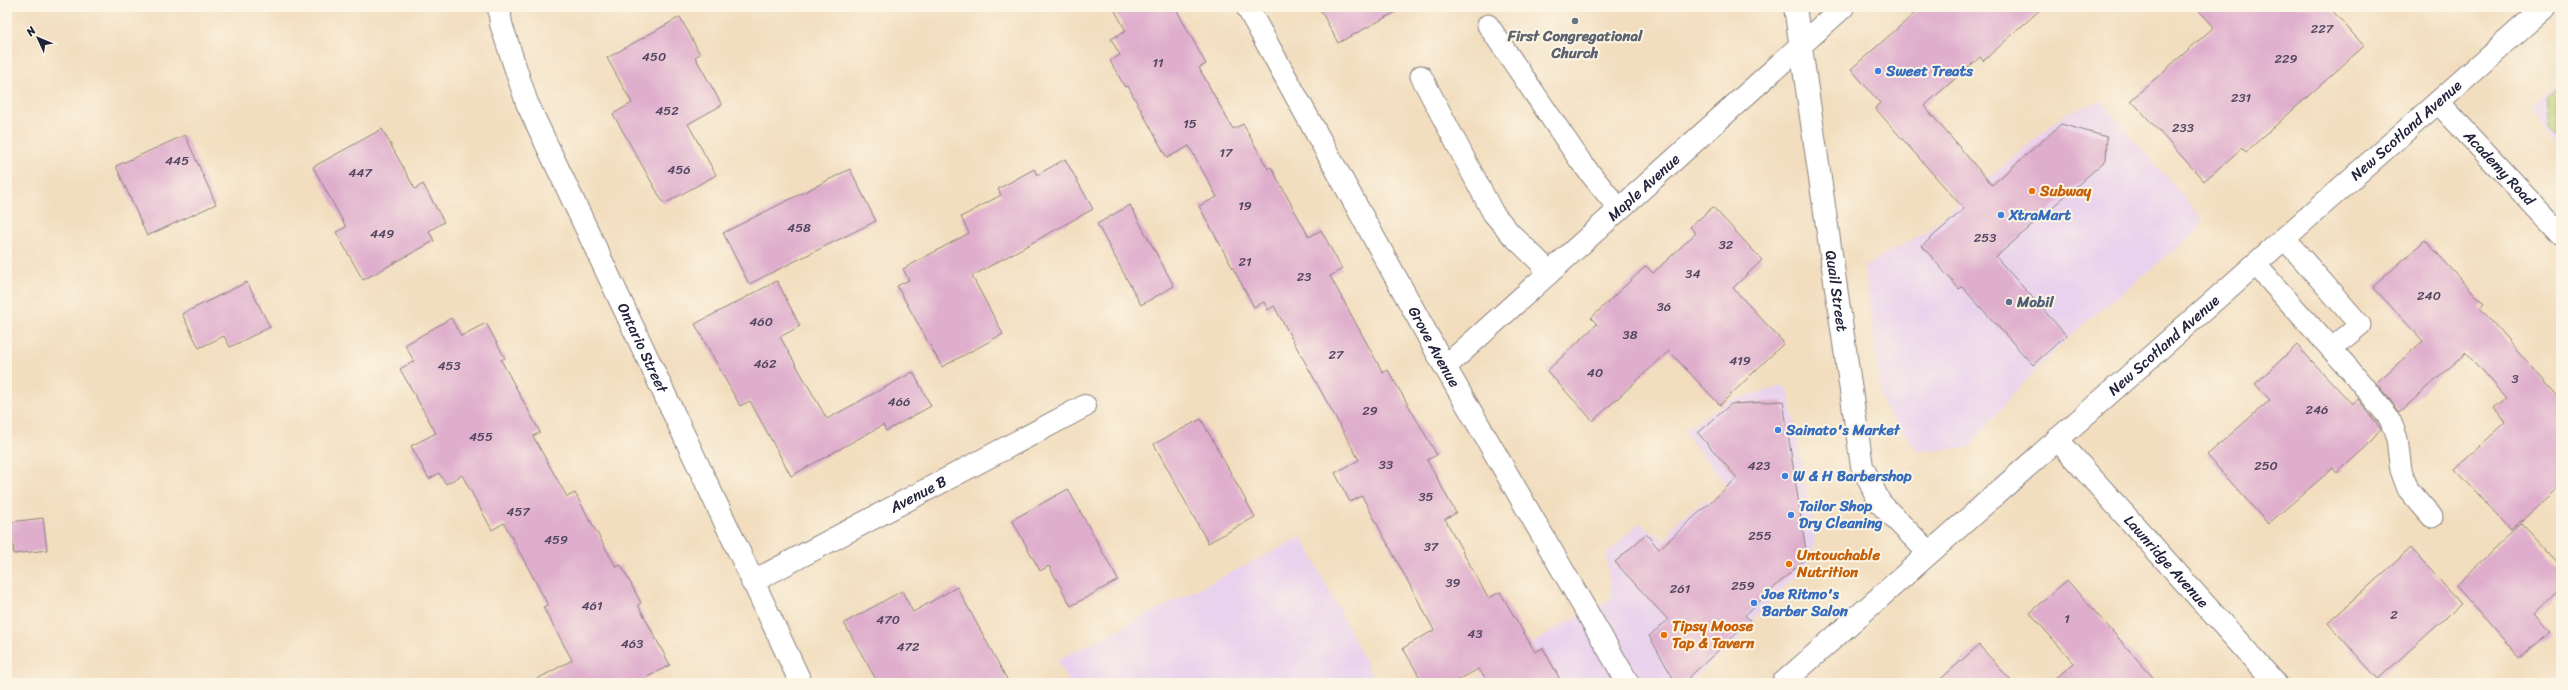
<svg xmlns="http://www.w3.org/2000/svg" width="2568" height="690" font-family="Sriracha,sans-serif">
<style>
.built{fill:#e9d2ed}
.green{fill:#bad074;stroke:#6e7958}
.building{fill:#dfaecd}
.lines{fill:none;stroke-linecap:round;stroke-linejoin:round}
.service-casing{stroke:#8a807d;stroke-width:23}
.minor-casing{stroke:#8a807d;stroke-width:24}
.tertiary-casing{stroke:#8a807d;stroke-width:24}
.service{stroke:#fff;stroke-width:21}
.minor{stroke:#fff;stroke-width:22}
.tertiary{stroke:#fff;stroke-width:22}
.worship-dot{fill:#6b7280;stroke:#fcf5e5;stroke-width:1.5}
.shop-dot{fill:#3f7fe0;stroke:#fcf5e5;stroke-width:1.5}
.food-dot{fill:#e8710a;stroke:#fcf5e5;stroke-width:1.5}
.service-dot{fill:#5c6f8a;stroke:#fcf5e5;stroke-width:1.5}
.labels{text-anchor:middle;stroke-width:4;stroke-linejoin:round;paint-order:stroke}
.number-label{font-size:13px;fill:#514560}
.worship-label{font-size:15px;font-weight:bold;fill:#5b616d;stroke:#fcf5e5}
.shop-label{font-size:15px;font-weight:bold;fill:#366cbe;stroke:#fcf5e5;text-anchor:start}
.street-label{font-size:15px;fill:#22223b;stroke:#fcf5e5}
.food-label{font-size:15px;font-weight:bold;fill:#c56008;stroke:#fcf5e5;text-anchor:start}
.service-label{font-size:15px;font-weight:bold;fill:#4e5e75;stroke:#fcf5e5;text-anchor:start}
</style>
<rect width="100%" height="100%" fill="#fcf5e5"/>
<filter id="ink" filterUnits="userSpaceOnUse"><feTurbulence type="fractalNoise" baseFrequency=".025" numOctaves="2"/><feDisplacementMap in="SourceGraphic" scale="8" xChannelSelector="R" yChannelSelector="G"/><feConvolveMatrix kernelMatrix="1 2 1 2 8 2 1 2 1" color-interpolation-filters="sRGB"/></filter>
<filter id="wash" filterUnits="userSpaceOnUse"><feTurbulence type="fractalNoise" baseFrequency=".012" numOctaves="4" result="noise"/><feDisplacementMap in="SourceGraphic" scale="16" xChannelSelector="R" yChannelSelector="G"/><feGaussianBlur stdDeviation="0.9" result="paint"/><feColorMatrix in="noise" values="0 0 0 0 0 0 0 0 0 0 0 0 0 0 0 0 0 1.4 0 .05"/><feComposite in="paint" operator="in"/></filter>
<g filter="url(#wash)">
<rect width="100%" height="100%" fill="#f2debf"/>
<g class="built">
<path d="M 2561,82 L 2561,140 L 2532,108 Z"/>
<path d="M 2101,101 L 2201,217 L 2199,230 L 2074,332 L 2012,395 L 1969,448 L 1918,451 L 1883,406 L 1864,267 L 1924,233 L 2066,113 Z"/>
<path d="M 1784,386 L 1789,394 L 1815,538 L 1811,560 L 1754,618 L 1752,627 L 1689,683 L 1470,683 L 1563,624 L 1612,600 L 1606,555 L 1639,523 L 1665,541 L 1678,520 L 1706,500 L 1724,515 L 1737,499 L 1683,430 L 1731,400 Z"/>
<path d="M 1302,537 L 1376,683 L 1069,683 L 1057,660 Z"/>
</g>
<path class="green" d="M 2561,85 L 2561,133 L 2552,124 L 2549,96 Z"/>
<g id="blocks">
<g class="building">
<path d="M 1113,7 L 1175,7 L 1206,64 L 1199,68 L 1233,129 L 1243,124 L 1268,169 L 1271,167 L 1309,237 L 1321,230 L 1342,269 L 1330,276 L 1383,373 L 1388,370 L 1437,455 L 1427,460 L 1456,513 L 1445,519 L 1488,598 L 1500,592 L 1535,652 L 1543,648 L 1562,683 L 1477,683 L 1486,678 L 1478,669 L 1453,683 L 1423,683 L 1403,648 L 1434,630 L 1362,496 L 1350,502 L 1335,473 L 1359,460 L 1274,306 L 1268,310 L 1264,302 L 1254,307 L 1199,206 L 1217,197 L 1189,146 L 1167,158 L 1128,86 L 1125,87 L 1110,61 L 1120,55 L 1111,39 L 1126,31 Z"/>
<path d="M 1319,7 L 1405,7 L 1338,43 Z"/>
<path d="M 1922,7 L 2043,7 L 1983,61 L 1980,57 L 1924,106 L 1992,185 L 2061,124 L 2107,137 L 2106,160 L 1996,257 L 2066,335 L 2033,365 L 1962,287 L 1959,289 L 1922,246 L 1964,209 L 1875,108 L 1880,103 L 1851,69 Z"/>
<path d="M 2196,7 L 2329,7 L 2364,46 L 2246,152 L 2242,148 L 2204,181 L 2131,100 L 2214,27 Z"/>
<path d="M 680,17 L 700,54 L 695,57 L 722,105 L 688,124 L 716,175 L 664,204 L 613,114 L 632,103 L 607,58 Z"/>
<path d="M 382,129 L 415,189 L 423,184 L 444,222 L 429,231 L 434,241 L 363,280 L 336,232 L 346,227 L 313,167 Z"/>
<path d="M 185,135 L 216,204 L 147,236 L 116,166 Z"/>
<path d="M 1065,159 L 1093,209 L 972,276 L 1003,334 L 942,367 L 897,286 L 909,280 L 903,269 L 969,233 L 961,217 L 1001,195 L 998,189 L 1034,169 L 1037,175 Z"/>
<path d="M 850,169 L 876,221 L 749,284 L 723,233 Z"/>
<path d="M 1130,205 L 1174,286 L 1141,305 L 1097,224 Z"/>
<path d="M 1713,207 L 1762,260 L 1733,288 L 1784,343 L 1720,405 L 1669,351 L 1593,421 L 1547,371 L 1597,324 L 1591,318 L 1646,266 L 1653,273 L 1696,233 L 1690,227 Z"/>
<path d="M 2425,240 L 2484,304 L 2480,308 L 2561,400 L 2561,486 L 2511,530 L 2455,469 L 2506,422 L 2494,408 L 2506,398 L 2466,353 L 2400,412 L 2376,383 L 2423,341 L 2373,287 Z"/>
<path d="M 777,281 L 800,326 L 780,337 L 827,419 L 913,372 L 931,406 L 886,431 L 883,425 L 791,476 L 750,401 L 740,406 L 695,324 Z"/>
<path d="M 247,282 L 270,327 L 230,347 L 224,336 L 199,348 L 182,314 Z"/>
<path d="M 451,318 L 461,336 L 486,323 L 505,358 L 501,360 L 540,432 L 533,436 L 567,497 L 575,493 L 616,567 L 621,565 L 641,603 L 638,605 L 670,665 L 636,683 L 530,683 L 572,660 L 543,607 L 548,605 L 504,523 L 492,530 L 462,475 L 446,484 L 439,473 L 429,479 L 411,446 L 436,433 L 400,369 L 414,361 L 405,345 Z"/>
<path d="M 2297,345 L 2352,404 L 2358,399 L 2381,429 L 2367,446 L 2337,473 L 2333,468 L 2268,524 L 2207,455 L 2270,400 L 2255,384 Z"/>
<path d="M 1783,401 L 1807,557 L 1745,615 L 1750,621 L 1683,683 L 1676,683 L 1649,636 L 1668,620 L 1615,562 L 1646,534 L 1659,549 L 1737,478 L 1698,433 L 1731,404 Z"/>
<path d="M 1201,419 L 1255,517 L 1208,543 L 1154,444 Z"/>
<path d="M 1068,489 L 1118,580 L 1071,606 L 1049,566 L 1040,571 L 1012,520 Z"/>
<path d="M 43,518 L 47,550 L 14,554 L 10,522 Z"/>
<path d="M 2521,523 L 2561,566 L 2561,588 L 2535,613 L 2551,631 L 2520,658 L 2456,586 Z"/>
<path d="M 2411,548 L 2461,604 L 2378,679 L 2328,623 Z"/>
<path d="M 2067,580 L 2158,683 L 2050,683 L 2074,663 L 2030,613 Z"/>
<path d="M 957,587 L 1009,683 L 878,683 L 844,623 L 902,591 L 913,612 Z"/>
<path d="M 1979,645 L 2013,683 L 1936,683 Z"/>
</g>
</g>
</g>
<g filter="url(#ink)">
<use href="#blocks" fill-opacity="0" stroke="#8a807d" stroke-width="1"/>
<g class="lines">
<g class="service-casing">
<g id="service">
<path d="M 1488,25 L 1581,162 L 1619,209"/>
<path d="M 1421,76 L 1493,213 L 1510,233 L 1550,272"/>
<path d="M 2284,238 L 2360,325 L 2331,349"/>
<path d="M 2255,264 L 2351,371 L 2390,419 L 2397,439 L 2401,470 L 2408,489 L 2432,517"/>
</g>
</g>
<g class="minor-casing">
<g id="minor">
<path id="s1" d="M 499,7 L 501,24 L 527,103 L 801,683"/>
<path id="s2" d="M 1247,7 L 1445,367 L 1628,683"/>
<path id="s3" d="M 1445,367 L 1843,7"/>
<path id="s4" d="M 2057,439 L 2275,683"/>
<path id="s5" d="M 752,582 L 1085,406"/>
</g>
</g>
<g class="tertiary-casing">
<g id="tertiary">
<path id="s6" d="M 1795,7 L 1862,466 L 1880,503 L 1929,553"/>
<path id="s7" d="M 2438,102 L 2561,234"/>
<path id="s8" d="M 1783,683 L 2545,7"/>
</g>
</g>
<use href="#service" class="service"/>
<use href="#minor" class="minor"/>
<use href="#tertiary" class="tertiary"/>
</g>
</g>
<circle class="worship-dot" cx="1575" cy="21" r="4"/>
<g class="shop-dot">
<circle cx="1878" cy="71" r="4"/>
<circle cx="2001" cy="215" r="4"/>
<circle cx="1778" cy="430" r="4"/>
<circle cx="1785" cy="476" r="4"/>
<circle cx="1791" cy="515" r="4"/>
<circle cx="1754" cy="603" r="4"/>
</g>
<g class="food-dot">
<circle cx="2032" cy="191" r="4"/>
<circle cx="1789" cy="564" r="4"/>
<circle cx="1664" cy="635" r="4"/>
</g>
<circle class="service-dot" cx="2009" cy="302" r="4"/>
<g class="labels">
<g class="number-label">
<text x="2322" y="33">227</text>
<text x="654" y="61">450</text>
<text x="2286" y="63">229</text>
<text x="1158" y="67">11</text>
<text x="2241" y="102">231</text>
<text x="667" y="115">452</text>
<text x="1190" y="128">15</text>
<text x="2183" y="132">233</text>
<text x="1226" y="157">17</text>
<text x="177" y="165">445</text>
<text x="679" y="174">456</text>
<text x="360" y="177">447</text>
<text x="1245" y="210">19</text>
<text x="799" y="232">458</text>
<text x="382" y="238">449</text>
<text x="1985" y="242">253</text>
<text x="1726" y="249">32</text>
<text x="1245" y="266">21</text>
<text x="1693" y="278">34</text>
<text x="1304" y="281">23</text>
<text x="2429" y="300">240</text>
<text x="1664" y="311">36</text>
<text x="761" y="326">460</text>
<text x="1630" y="339">38</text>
<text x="1336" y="359">27</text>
<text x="1740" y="365">419</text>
<text x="765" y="368">462</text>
<text x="449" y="370">453</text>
<text x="1595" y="377">40</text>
<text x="2515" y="383">3</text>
<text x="899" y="406">466</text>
<text x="2317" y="414">246</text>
<text x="1370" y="415">29</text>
<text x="481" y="441">455</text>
<text x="1386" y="469">33</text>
<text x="1759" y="470">423</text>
<text x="2266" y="470">250</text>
<text x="1426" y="501">35</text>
<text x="518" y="516">457</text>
<text x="1760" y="540">255</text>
<text x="556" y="544">459</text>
<text x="1431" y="551">37</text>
<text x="1453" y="587">39</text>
<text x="1743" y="590">259</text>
<text x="1680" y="593">261</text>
<text x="592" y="610">461</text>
<text x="2394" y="619">2</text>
<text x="2067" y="623">1</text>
<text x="888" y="624">470</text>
<text x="1475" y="638">43</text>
<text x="632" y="648">463</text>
<text x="908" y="651">472</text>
</g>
<g class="worship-label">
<text x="1575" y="41">First Congregational<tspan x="1575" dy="17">Church</tspan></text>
</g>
<g class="shop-label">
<text x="1886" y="76">Sweet Treats</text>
<text x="2009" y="220">XtraMart</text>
<text x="1786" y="435">Sainato's Market</text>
<text x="1793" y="481">W &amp; H Barbershop</text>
<text x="1799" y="511">Tailor Shop<tspan x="1799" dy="17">Dry Cleaning</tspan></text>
<text x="1762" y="599">Joe Ritmo's<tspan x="1762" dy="17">Barber Salon</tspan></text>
</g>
<g class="street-label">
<text dy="5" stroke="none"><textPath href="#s8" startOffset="833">New Scotland Avenue</textPath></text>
<text dy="5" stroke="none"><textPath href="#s7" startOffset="90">Academy Road</textPath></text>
<text dy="5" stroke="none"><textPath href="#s3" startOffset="268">Maple Avenue</textPath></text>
<text dy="5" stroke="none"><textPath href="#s6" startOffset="287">Quail Street</textPath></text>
<text dy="5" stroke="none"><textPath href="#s8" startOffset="509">New Scotland Avenue</textPath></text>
<text dy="5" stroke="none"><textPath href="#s2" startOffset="388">Grove Avenue</textPath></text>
<text dy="5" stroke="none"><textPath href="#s1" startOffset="371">Ontario Street</textPath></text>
<text dy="5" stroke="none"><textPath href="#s5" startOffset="188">Avenue B</textPath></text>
<text dy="5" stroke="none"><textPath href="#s4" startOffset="164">Lawnridge Avenue</textPath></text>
</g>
<g class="food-label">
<text x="2040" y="196">Subway</text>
<text x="1797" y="560">Untouchable<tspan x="1797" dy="17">Nutrition</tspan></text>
<text x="1672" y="631">Tipsy Moose<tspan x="1672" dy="17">Tap &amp; Tavern</tspan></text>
</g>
<g class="service-label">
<text x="2017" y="307">Mobil</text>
</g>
</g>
<rect width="2568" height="690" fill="none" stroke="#fcf5e5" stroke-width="24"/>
<g transform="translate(38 38) rotate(314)" stroke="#fcf5e5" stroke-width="3" paint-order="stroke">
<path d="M0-3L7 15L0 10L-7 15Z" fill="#22223b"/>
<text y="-6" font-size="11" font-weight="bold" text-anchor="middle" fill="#22223b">N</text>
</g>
</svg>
